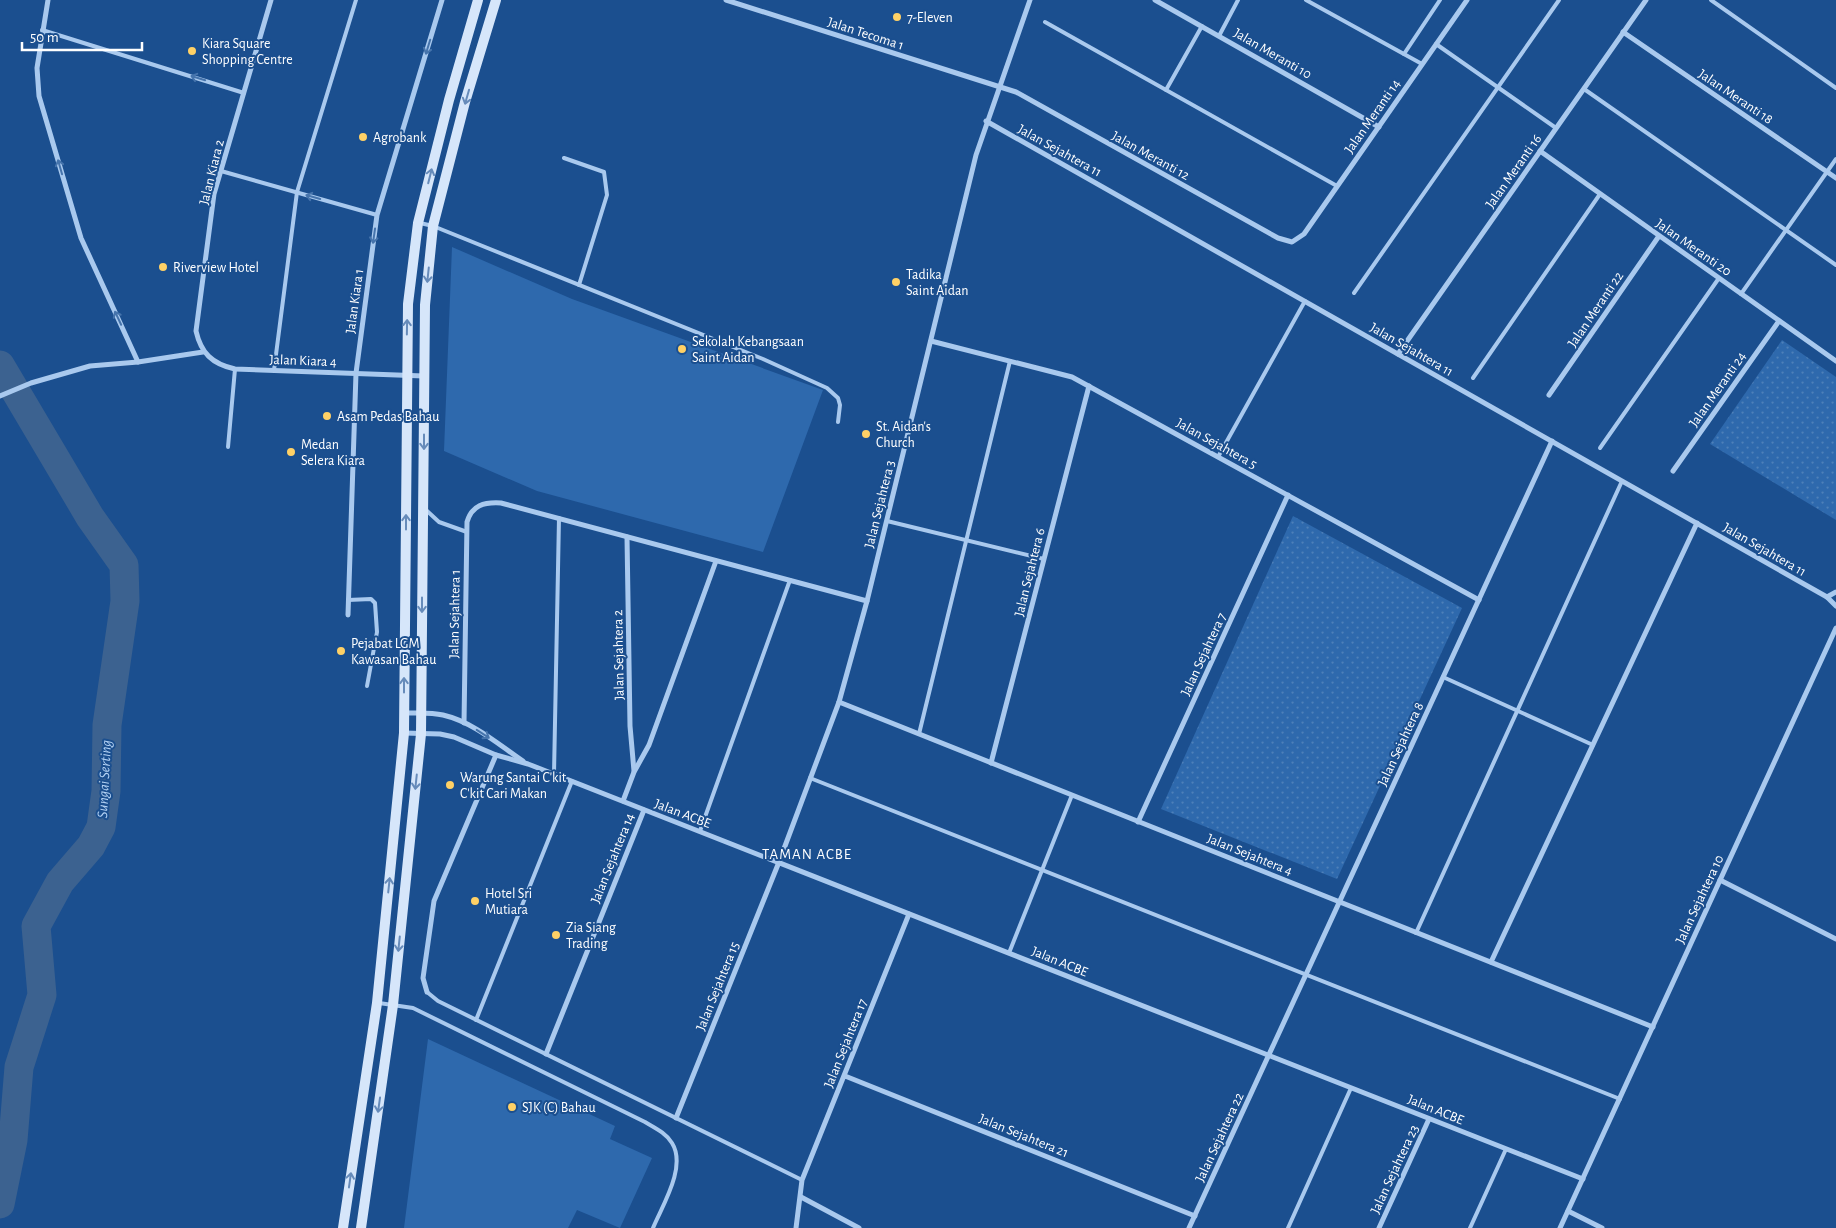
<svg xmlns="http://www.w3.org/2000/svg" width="1836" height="1228" font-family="'Alegreya Sans',sans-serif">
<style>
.green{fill:#2e69ad}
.park{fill:url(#park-dots)}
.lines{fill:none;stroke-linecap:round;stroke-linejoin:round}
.river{stroke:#3c6290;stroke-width:29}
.service{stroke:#a9c9ee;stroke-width:4}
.minor{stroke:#a9c9ee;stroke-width:5}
.secondary{stroke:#d6e6fa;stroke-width:10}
.oneway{stroke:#4674ac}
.oneway2{stroke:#668bba}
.poi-dot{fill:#ffd166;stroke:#1b4f8f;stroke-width:2}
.labels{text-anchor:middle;stroke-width:4;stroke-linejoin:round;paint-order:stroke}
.poi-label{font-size:14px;fill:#fff;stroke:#1b4f8f;text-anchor:start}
.street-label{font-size:14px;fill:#fff;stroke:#1b4f8f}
.water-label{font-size:15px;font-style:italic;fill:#b5d3f5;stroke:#1b4f8f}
.neighbourhood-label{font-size:15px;letter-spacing:1px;fill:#fff;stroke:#1b4f8f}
</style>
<defs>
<pattern id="park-dots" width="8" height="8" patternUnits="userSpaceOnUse" patternTransform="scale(1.25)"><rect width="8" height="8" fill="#2e69ad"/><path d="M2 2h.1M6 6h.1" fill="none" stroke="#4d80b9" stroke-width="1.8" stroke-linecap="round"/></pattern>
</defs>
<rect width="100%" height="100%" fill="#1b4f8f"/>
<g class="green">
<path d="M 452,247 L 572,299 L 823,390 L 763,552 L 537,491 L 444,451 Z"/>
<path d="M 428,1039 L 615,1126 L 610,1139 L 652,1158 L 620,1228 L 577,1210 L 568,1228 L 404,1228 Z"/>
</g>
<g class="park">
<path d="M 1782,340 L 1836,377 L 1836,520 L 1710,444 Z"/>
<path d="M 1293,516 L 1462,608 L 1337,879 L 1161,809 Z"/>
</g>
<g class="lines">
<path class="river" d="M 0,365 L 90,517 L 124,565 L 125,601 L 107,725 L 106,791 L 101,827 L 91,846 L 60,882 L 36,926 L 42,995 L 19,1067 L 13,1140 L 0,1204"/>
<g class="service">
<path d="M 1306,0 L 1422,64"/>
<path d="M 1711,0 L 1836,88"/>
<path d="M 1045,22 L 1337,186"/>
<path d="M 42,30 L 244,93"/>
<path d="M 1219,36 L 1238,0"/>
<path d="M 1436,44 L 1556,128"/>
<path d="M 1404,54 L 1440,0"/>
<path d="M 1584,89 L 1836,265"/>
<path d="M 1166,90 L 1202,26"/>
<path d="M 564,158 L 604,172 L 607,195 L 579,285"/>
<path d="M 221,171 L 377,215"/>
<path d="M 420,223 L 433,226 L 763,359 L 827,388 L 838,398 L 840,405 L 838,422"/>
<path d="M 1354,293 L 1559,0"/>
<path d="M 1741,294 L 1836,159"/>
<path d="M 274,370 L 297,192 L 356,0"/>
<path d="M 1473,378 L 1600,194"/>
<path d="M 228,447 L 235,369"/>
<path d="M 1600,448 L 1719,278"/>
<path d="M 1218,457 L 1305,301"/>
<path d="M 426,510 L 439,522 L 467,532"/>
<path d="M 887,521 L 1044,559"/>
<path d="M 348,600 L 371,599 L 375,603 L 377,632 L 367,686"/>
<path d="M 1443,677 L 1593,745"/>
<path d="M 919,734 L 1010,361"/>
<path d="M 554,774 L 559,518"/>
<path d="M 810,778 L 1620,1099"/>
<path d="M 700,831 L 790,580"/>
<path d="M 1416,933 L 1622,481"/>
<path d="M 1009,953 L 1072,795"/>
<path d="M 427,992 L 438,1001 L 802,1180"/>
<path d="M 379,1003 L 413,1008 L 645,1122 C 655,1128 666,1133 672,1143 C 687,1167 662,1206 653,1228"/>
<path d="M 476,1020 L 572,781"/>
<path d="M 1288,1228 L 1351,1088"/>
<path d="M 1470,1228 L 1506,1149"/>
</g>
<g class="minor">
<path d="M 48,0 L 37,68 L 39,96 L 81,238 L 138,362"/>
<path d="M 271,0 L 214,194 L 196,331 C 201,353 212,364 235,369 L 424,376"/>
<path d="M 726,0 L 1016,92 L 1278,238 L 1292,242 L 1304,234 L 1467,0"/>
<path d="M 1155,0 L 1379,127"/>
<path d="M 1623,32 L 1836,178"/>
<path d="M 986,121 L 1827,597 L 1836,606"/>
<path d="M 1540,151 L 1836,361"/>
<path d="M 931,341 L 1072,377 L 1479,600"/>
<path d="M 1398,354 L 1646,0"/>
<path d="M 1549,395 L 1659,236"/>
<path d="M 0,396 L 31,383 L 90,366 L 138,362 L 203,352"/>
<path d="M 1673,471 L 1779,321"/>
<path d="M 627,537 L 630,726 L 634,771"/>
<path d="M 1827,597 L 1836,592"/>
<path d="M 348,615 L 356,373 L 377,215 L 442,0"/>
<path d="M 839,702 L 1653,1027"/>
<path d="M 405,713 C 417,713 431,712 443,715 C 473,722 498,744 523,761"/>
<path d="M 464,723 L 467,522 C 472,505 484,502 501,503 L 867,601"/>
<path d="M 404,733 L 440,734 L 454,737 L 496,755 L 528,764 L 1583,1179"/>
<path d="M 991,763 L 1089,386"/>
<path d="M 623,801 L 634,772 L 649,745 L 716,561"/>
<path d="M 1138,822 L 1288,495"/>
<path d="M 1720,880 L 1836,939"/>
<path d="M 1491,962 L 1697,523"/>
<path d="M 427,992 L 423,978 L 434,901 L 496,755"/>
<path d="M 546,1054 L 644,810"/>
<path d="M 845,1076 L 1195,1216"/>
<path d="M 676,1118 L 779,862 L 839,702 L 867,601 L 976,155 L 1030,0"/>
<path d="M 801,1197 L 859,1228"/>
<path d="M 1568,1211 L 1602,1228"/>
<path d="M 796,1228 L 802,1180 L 909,914"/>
<path d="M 1189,1228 L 1552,441"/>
<path d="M 1379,1228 L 1429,1119"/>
<path d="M 1560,1228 L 1836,628"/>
</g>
<g class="secondary">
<path d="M 343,1228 L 377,1003 L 404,733 L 408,304 L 418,223 L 449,100 L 478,0"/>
<path d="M 361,1228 L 393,1005 L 421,734 L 425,305 L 433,226 L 465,102 L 496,0"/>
</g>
</g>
<defs><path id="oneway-shaft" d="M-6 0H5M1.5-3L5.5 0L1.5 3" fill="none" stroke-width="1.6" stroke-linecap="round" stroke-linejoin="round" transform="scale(1.25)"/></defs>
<g class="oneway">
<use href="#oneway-shaft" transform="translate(428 47) rotate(107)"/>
<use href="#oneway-shaft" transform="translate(198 78) rotate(-163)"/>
<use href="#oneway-shaft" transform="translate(60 167) rotate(-106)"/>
<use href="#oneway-shaft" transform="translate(313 197) rotate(-164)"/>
<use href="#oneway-shaft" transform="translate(374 236) rotate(98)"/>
<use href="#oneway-shaft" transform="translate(118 318) rotate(-115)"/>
<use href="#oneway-shaft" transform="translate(483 734) rotate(33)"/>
</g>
<g class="oneway2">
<use href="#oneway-shaft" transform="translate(467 97) rotate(106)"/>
<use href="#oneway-shaft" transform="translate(430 176) rotate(-76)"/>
<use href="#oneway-shaft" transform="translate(428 275) rotate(96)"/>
<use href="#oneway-shaft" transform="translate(407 327) rotate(-89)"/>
<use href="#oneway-shaft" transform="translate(424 442) rotate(90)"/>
<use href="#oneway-shaft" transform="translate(406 522) rotate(-90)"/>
<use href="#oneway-shaft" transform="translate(422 605) rotate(90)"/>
<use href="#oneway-shaft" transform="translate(404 685) rotate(-90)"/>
<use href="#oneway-shaft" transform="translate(416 782) rotate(96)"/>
<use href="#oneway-shaft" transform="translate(389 885) rotate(-84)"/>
<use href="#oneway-shaft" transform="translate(399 944) rotate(96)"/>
<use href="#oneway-shaft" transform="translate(379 1105) rotate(98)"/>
<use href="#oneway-shaft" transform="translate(350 1180) rotate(-82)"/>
</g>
<g class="poi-dot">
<circle cx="897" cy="17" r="5"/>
<circle cx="192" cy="51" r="5"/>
<circle cx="363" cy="137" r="5"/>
<circle cx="163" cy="267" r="5"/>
<circle cx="896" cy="282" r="5"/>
<circle cx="682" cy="349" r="5"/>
<circle cx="327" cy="416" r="5"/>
<circle cx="866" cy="434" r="5"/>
<circle cx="291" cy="452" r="5"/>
<circle cx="341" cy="651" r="5"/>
<circle cx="450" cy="785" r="5"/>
<circle cx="475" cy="901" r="5"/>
<circle cx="556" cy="935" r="5"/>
<circle cx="512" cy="1107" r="5"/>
</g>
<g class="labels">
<g class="poi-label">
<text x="907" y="22">7-Eleven</text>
<text x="202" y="48">Kiara Square<tspan x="202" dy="16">Shopping Centre</tspan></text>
<text x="373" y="142">Agrobank</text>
<text x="173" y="272">Riverview Hotel</text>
<text x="906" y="279">Tadika<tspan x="906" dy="16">Saint Aidan</tspan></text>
<text x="692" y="346">Sekolah Kebangsaan<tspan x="692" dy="16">Saint Aidan</tspan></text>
<text x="337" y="421">Asam Pedas Bahau</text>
<text x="876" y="431">St. Aidan's<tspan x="876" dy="16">Church</tspan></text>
<text x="301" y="449">Medan<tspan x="301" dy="16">Selera Kiara</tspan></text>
<text x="351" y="648">Pejabat LGM<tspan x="351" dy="16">Kawasan Bahau</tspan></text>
<text x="460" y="782">Warung Santai C'kit<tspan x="460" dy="16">C'kit Cari Makan</tspan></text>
<text x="485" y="898">Hotel Sri<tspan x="485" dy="16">Mutiara</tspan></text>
<text x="566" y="932">Zia Siang<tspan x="566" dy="16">Trading</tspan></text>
<text x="522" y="1112">SJK (C) Bahau</text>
</g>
<g class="street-label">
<text transform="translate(866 33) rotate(18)" y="5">Jalan Tecoma 1</text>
<text transform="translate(1273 53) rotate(30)" y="5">Jalan Meranti 10</text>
<text transform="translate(1736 96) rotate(34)" y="5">Jalan Meranti 18</text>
<text transform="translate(1372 116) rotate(-55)" y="5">Jalan Meranti 14</text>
<text transform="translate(1060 150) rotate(29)" y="5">Jalan Sejahtera 11</text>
<text transform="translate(1151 155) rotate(29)" y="5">Jalan Meranti 12</text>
<text transform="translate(1513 171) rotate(-55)" y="5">Jalan Meranti 16</text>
<text transform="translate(211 172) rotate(-76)" y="5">Jalan Kiara 2</text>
<text transform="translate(1694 247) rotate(35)" y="5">Jalan Meranti 20</text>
<text transform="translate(354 301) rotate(-82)" y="5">Jalan Kiara 1</text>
<text transform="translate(1595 309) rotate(-56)" y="5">Jalan Meranti 22</text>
<text transform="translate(1412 349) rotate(30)" y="5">Jalan Sejahtera 11</text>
<text transform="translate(303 360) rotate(2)" y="5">Jalan Kiara 4</text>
<text transform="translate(1717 389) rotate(-55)" y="5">Jalan Meranti 24</text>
<text transform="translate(1217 443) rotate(29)" y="5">Jalan Sejahtera 5</text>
<text transform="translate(879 504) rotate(-76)" y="5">Jalan Sejahtera 3</text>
<text transform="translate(1765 549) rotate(30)" y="5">Jalan Sejahtera 11</text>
<text transform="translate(1029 572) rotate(-76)" y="5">Jalan Sejahtera 6</text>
<text transform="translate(454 614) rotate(-89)" y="5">Jalan Sejahtera 1</text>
<text transform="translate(1203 654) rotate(-65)" y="5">Jalan Sejahtera 7</text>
<text transform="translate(618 655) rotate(-91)" y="5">Jalan Sejahtera 2</text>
<text transform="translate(1400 744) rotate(-65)" y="5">Jalan Sejahtera 8</text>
<text transform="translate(683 813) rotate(21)" y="5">Jalan ACBE</text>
<text transform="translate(1250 854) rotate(22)" y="5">Jalan Sejahtera 4</text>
<text transform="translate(612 858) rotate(-68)" y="5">Jalan Sejahtera 14</text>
<text transform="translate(1699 899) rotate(-65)" y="5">Jalan Sejahtera 10</text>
<text transform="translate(1060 961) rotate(22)" y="5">Jalan ACBE</text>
<text transform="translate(717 986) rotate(-68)" y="5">Jalan Sejahtera 15</text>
<text transform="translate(845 1043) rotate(-68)" y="5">Jalan Sejahtera 17</text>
<text transform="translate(1436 1109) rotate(22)" y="5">Jalan ACBE</text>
<text transform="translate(1024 1135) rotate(22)" y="5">Jalan Sejahtera 21</text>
<text transform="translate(1219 1137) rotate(-65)" y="5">Jalan Sejahtera 22</text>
<text transform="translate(1394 1169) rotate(-65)" y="5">Jalan Sejahtera 23</text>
</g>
<g class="water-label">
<text transform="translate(104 779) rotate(-87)" y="5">Sungai Serting</text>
</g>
<g class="neighbourhood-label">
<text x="807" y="859">TAMAN ACBE</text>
</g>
</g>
<path d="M22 42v8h120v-8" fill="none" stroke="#ffffff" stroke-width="2.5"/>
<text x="30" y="42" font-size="15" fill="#ffffff" stroke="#1b4f8f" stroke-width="4" paint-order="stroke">50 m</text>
</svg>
